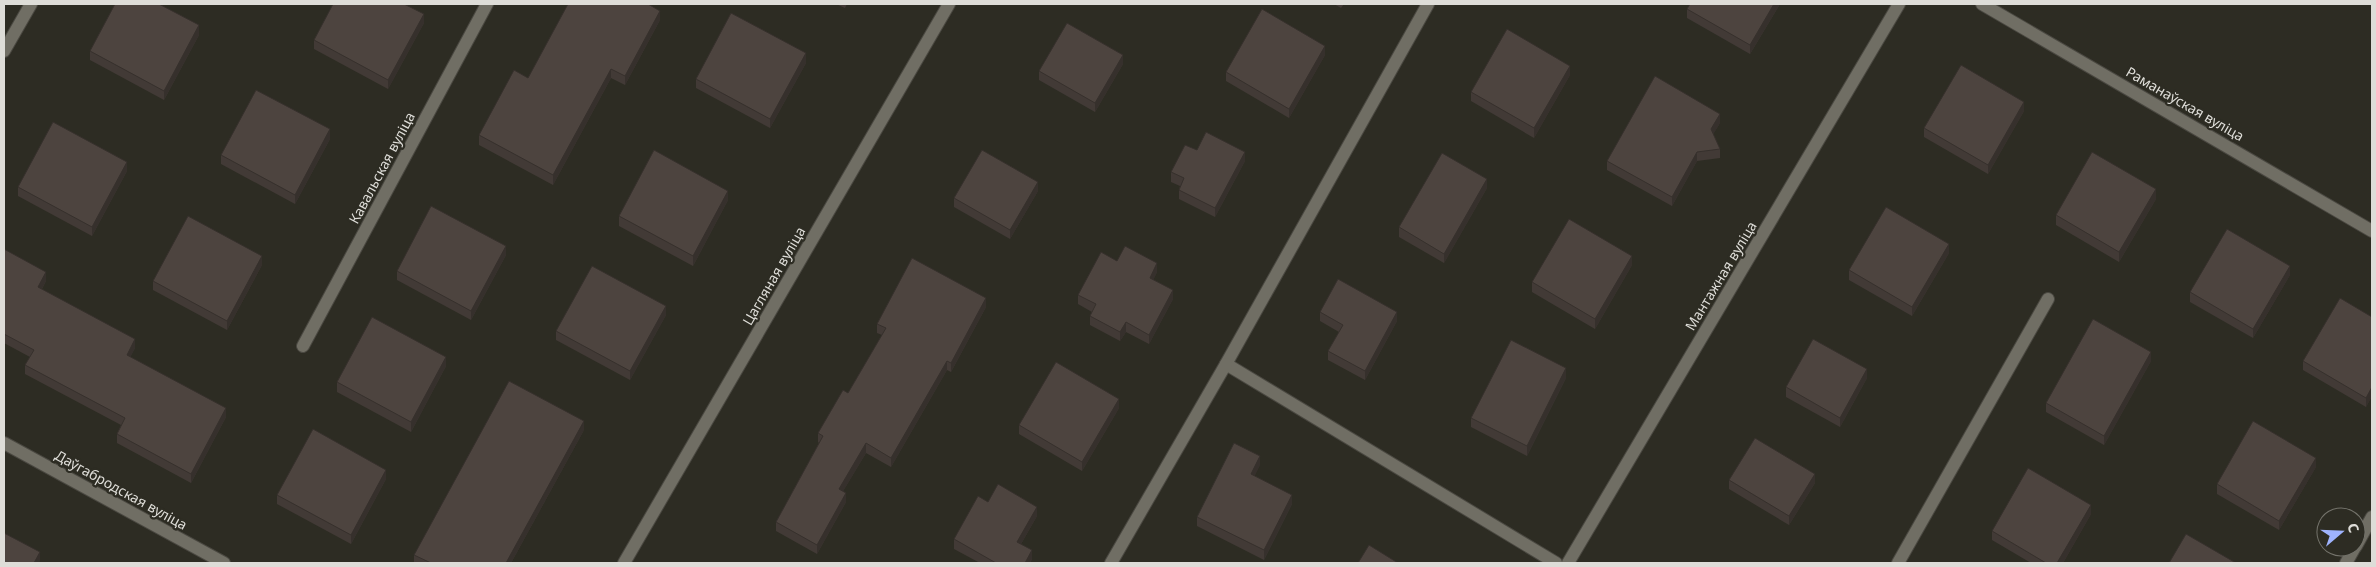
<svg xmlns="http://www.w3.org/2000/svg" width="2376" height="567" font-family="'Noto Sans',sans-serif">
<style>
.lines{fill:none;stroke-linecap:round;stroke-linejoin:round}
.minor-casing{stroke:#4a4841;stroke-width:14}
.minor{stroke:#706e64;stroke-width:12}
.wall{fill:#423a36}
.shaded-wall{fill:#36302c}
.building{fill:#4d443f;stroke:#36302c}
.labels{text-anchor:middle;stroke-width:4.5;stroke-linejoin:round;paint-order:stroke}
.street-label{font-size:14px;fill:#deddd8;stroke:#2d2c23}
</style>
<rect width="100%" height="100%" fill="#2d2c23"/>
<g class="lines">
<g class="minor-casing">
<g id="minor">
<path d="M 1428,4 L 1226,364 L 1556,563"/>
<path d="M 1982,4 L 2372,231"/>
<path d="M 4,51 L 31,4"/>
<path d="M 303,346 L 487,4"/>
<path d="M 4,443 L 224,563"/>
<path d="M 2356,546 L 2372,517"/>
<path d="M 624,563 L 949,4"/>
<path d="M 1111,563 L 1226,364"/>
<path d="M 1568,563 L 1899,4"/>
<path d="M 1898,563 L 2048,299"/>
<path d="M 2346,563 L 2355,547"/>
</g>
</g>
<use href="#minor" class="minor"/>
</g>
<g class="wall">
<path d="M 836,4 L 847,4 L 845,8 Z"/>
<path d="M 1334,4 L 1344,4 L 1341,8 Z"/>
<path d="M 1690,4 L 1780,4 L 1750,54 L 1687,18 L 1687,9 Z"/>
<path d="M 660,20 L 625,85 L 611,78 L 553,185 L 479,145 L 479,135 L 528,78 Z"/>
<path d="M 424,23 L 388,89 L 314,49 L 314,40 Z"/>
<path d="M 199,35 L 164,100 L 90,60 L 90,51 Z"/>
<path d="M 1325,55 L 1289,118 L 1226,81 L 1226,72 Z"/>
<path d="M 806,63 L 770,128 L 696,88 L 696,79 Z"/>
<path d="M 1123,64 L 1095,112 L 1039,80 L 1039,71 Z"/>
<path d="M 1570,75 L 1534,138 L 1471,101 L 1471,92 Z"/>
<path d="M 2024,111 L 1988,174 L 1924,137 L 1924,128 Z"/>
<path d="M 1720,123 L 1713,134 L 1720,149 L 1720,158 L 1697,161 L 1672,206 L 1607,170 L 1607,161 Z"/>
<path d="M 330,139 L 295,204 L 221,164 L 221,155 Z"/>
<path d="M 1197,150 L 1245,161 L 1215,217 L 1179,199 L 1179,190 L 1180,186 L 1171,182 L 1171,172 Z"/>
<path d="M 127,171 L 92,236 L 18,196 L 18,187 Z"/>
<path d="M 1487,188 L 1444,263 L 1399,237 L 1399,227 Z"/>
<path d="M 1038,191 L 1010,239 L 954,207 L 954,198 Z"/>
<path d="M 2156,199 L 2119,262 L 2056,225 L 2056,215 Z"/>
<path d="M 728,200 L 693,266 L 619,226 L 619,216 Z"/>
<path d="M 4,249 L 46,281 L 42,289 L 135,348 L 130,357 L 226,417 L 191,483 L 117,443 L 117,434 L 121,425 L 25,374 L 25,365 L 30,357 L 4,343 Z"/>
<path d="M 1949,253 L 1912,316 L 1849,280 L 1849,270 Z"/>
<path d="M 506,255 L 471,320 L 397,280 L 397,271 Z"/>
<path d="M 1117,261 L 1157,272 L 1153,280 L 1173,299 L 1149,344 L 1126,332 L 1120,341 L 1090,325 L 1090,316 L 1092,312 L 1078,304 L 1078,295 Z"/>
<path d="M 262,265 L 227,330 L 153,290 L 153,281 Z"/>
<path d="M 1632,265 L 1595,329 L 1532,292 L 1532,282 Z"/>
<path d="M 2290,275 L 2253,338 L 2190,302 L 2190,292 Z"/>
<path d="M 986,307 L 951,372 L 947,370 L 891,467 L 866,453 L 843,491 L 846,502 L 817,554 L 776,531 L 776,522 L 819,443 L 818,442 L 818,433 L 848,393 L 882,335 L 877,333 L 877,324 Z"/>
<path d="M 1320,312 L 1397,321 L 1365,380 L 1328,360 L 1328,351 L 1339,332 L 1320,321 Z"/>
<path d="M 666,315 L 630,380 L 556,340 L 556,331 Z"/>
<path d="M 2372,317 L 2372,396 L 2366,407 L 2303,370 L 2303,361 Z"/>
<path d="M 2151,361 L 2104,445 L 2046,412 L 2046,403 Z"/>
<path d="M 446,366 L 411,432 L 337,392 L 337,382 Z"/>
<path d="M 1566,378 L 1527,456 L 1471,427 L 1471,418 Z"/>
<path d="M 1867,378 L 1840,427 L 1786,397 L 1786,387 Z"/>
<path d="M 1119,408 L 1082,471 L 1019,434 L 1019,425 Z"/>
<path d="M 584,430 L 511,563 L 414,563 L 414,555 Z"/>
<path d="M 1260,465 L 1254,476 L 1292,504 L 1264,560 L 1197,526 L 1197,517 Z"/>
<path d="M 2316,467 L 2279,530 L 2217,494 L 2217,484 Z"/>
<path d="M 386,479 L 351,544 L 277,504 L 277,495 Z"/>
<path d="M 1729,480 L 1815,483 L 1789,525 L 1729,489 Z"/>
<path d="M 988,502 L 1037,516 L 1021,544 L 1032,559 L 1030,563 L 980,563 L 954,549 L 954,539 Z"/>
<path d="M 2091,514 L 2063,563 L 2031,563 L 1992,540 L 1992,531 Z"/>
</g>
<g class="shaded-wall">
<path d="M 1774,4 L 1780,4 L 1750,54 L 1750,45 Z"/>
<path d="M 660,11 L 660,20 L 625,85 L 625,76 Z"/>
<path d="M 424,14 L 424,23 L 388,89 L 388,80 Z"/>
<path d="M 199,25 L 199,35 L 164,100 L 164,91 Z"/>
<path d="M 1325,46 L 1325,55 L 1289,118 L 1289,109 Z"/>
<path d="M 806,53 L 806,63 L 770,128 L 770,119 Z"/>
<path d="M 1123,55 L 1123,64 L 1095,112 L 1095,103 Z"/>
<path d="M 1570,66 L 1570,75 L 1534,138 L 1534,128 Z"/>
<path d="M 611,69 L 611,78 L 553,185 L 553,175 Z"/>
<path d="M 2024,102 L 2024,111 L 1988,174 L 1988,165 Z"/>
<path d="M 1720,114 L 1720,123 L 1711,138 L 1711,129 Z"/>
<path d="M 330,129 L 330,139 L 295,204 L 295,195 Z"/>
<path d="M 1245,152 L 1245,161 L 1215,217 L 1215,208 Z"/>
<path d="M 1697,152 L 1697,161 L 1672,206 L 1672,197 Z"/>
<path d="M 127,162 L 127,171 L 92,236 L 92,227 Z"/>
<path d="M 1487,179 L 1487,188 L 1444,263 L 1444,254 Z"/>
<path d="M 1038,182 L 1038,191 L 1010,239 L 1010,230 Z"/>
<path d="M 2156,189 L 2156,199 L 2119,262 L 2119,252 Z"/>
<path d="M 728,191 L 728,200 L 693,266 L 693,256 Z"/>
<path d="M 1949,244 L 1949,253 L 1912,316 L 1912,307 Z"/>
<path d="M 506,246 L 506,255 L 471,320 L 471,311 Z"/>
<path d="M 262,256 L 262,265 L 227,330 L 227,321 Z"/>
<path d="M 1632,256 L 1632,265 L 1595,329 L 1595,319 Z"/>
<path d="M 1157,263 L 1157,272 L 1150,287 L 1150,278 Z"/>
<path d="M 2290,266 L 2290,275 L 2253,338 L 2253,329 Z"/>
<path d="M 46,272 L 46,281 L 38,296 L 38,287 Z"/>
<path d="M 1173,290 L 1173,299 L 1149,344 L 1149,335 Z"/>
<path d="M 986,298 L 986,307 L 951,372 L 951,363 Z"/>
<path d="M 666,306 L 666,315 L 630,380 L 630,371 Z"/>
<path d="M 1397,312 L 1397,321 L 1365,380 L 1365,371 Z"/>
<path d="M 1126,322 L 1126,332 L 1120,341 L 1120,332 Z"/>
<path d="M 135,339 L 135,348 L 127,364 L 127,355 Z"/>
<path d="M 2151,352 L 2151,361 L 2104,445 L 2104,436 Z"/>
<path d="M 446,357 L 446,366 L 411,432 L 411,422 Z"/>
<path d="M 947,361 L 947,370 L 891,467 L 891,458 Z"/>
<path d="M 1566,368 L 1566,378 L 1527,456 L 1527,446 Z"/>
<path d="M 1867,369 L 1867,378 L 1840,427 L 1840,418 Z"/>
<path d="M 2372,387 L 2372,396 L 2366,407 L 2366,398 Z"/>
<path d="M 1119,399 L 1119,408 L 1082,471 L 1082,462 Z"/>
<path d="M 226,408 L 226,417 L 191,483 L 191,474 Z"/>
<path d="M 584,421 L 584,430 L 511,563 L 506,563 Z"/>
<path d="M 866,443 L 866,453 L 839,498 L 839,489 Z"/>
<path d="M 1260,456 L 1260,465 L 1251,484 L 1251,474 Z"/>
<path d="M 2316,458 L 2316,467 L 2279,530 L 2279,521 Z"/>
<path d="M 386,470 L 386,479 L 351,544 L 351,535 Z"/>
<path d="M 1815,474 L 1815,483 L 1789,525 L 1789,516 Z"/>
<path d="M 846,493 L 846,502 L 817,554 L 817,545 Z"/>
<path d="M 1292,495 L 1292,504 L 1264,560 L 1264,550 Z"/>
<path d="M 2091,505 L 2091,514 L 2063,563 L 2057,563 Z"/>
<path d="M 1037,507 L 1037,516 L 1017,551 L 1017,542 Z"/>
<path d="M 1032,550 L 1032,559 L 1030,563 L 1025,563 Z"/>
<path d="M 40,552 L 40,561 L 39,563 L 34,563 Z"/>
</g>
<g class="building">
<path d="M 115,4 L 159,4 L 199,25 L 164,91 L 90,51 Z"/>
<path d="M 333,4 L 404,4 L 424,14 L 388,80 L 314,40 Z"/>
<path d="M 568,4 L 648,4 L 660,11 L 625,76 L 611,69 L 553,175 L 479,135 L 514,70 L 528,78 Z"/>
<path d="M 1690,4 L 1774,4 L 1750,45 L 1687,9 Z"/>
<path d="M 1262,9 L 1325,46 L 1289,109 L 1226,72 Z"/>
<path d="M 731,13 L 806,53 L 770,119 L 696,79 Z"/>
<path d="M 1067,23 L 1123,55 L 1095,103 L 1039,71 Z"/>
<path d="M 1507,29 L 1570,66 L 1534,128 L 1471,92 Z"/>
<path d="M 1961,65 L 2024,102 L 1988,165 L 1924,128 Z"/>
<path d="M 1655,76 L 1720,114 L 1711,129 L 1720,149 L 1697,152 L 1672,197 L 1607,161 Z"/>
<path d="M 256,90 L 330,129 L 295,195 L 221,155 Z"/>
<path d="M 53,122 L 127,162 L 92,227 L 18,187 Z"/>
<path d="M 1206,132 L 1245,152 L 1215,208 L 1179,190 L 1184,178 L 1171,172 L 1185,145 L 1197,150 Z"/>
<path d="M 654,150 L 728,191 L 693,256 L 619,216 Z"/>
<path d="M 982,150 L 1038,182 L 1010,230 L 954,198 Z"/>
<path d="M 2092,152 L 2156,189 L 2119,252 L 2056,215 Z"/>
<path d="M 1442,153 L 1487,179 L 1444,254 L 1399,227 Z"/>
<path d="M 431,206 L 506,246 L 471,311 L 397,271 Z"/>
<path d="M 1886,207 L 1949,244 L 1912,307 L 1849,270 Z"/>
<path d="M 188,216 L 262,256 L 227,321 L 153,281 Z"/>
<path d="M 1569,219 L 1632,256 L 1595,319 L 1532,282 Z"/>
<path d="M 2227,229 L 2290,266 L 2253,329 L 2190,292 Z"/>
<path d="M 1125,246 L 1157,263 L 1150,278 L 1173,290 L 1149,335 L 1126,322 L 1120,332 L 1090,316 L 1096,304 L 1078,295 L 1101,252 L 1117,261 Z"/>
<path d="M 4,249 L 46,272 L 38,287 L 135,339 L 127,355 L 226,408 L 191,474 L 117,434 L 125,418 L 25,365 L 34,350 L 4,334 Z"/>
<path d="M 912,258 L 986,298 L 951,363 L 947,361 L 891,458 L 866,443 L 839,489 L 846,493 L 817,545 L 776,522 L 823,436 L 818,433 L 843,390 L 848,393 L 886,328 L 877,324 Z"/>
<path d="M 592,266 L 666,306 L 630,371 L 556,331 Z"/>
<path d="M 1338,279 L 1397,312 L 1365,371 L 1328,351 L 1343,325 L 1320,312 Z"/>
<path d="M 2340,298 L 2372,317 L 2372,387 L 2366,398 L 2303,361 Z"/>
<path d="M 372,317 L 446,357 L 411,422 L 337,382 Z"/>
<path d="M 2093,319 L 2151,352 L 2104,436 L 2046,403 Z"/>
<path d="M 1813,339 L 1867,369 L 1840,418 L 1786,387 Z"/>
<path d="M 1511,340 L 1566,368 L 1527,446 L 1471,418 Z"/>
<path d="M 1056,362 L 1119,399 L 1082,462 L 1019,425 Z"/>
<path d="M 509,381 L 584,421 L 506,563 L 431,563 L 414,555 Z"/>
<path d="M 2253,421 L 2316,458 L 2279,521 L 2217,484 Z"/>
<path d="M 313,429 L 386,470 L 351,535 L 277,495 Z"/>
<path d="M 1755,438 L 1815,474 L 1789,516 L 1729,480 Z"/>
<path d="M 1234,443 L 1260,456 L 1251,474 L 1292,495 L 1264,550 L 1197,517 Z"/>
<path d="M 2028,468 L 2091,505 L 2057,563 L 2046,563 L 1992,531 Z"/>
<path d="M 998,484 L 1037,507 L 1017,542 L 1032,550 L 1025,563 L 996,563 L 954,539 L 978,496 L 988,502 Z"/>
<path d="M 4,533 L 40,552 L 34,563 L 4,563 Z"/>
<path d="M 2186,534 L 2236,563 L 2169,563 Z"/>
<path d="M 1369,545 L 1398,563 L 1358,563 Z"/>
</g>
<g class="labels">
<g class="street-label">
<text transform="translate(2185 104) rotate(30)" y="5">Раманаўская вуліца</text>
<text transform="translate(382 168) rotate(-62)" y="5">Кавальская вуліца</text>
<text transform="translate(774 276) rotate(-60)" y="5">Цагляная вуліца</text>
<text transform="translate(1721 276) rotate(-59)" y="5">Мантажная вуліца</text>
<text transform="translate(121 490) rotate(29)" y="5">Даўгабродская вуліца</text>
</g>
</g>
<rect width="2376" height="567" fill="none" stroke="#deddd8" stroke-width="10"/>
<g transform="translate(2341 532) rotate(71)"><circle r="24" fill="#2d2c23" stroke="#74736b"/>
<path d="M0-4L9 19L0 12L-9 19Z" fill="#9fb3fd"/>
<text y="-8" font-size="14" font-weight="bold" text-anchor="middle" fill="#deddd8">С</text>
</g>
</svg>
